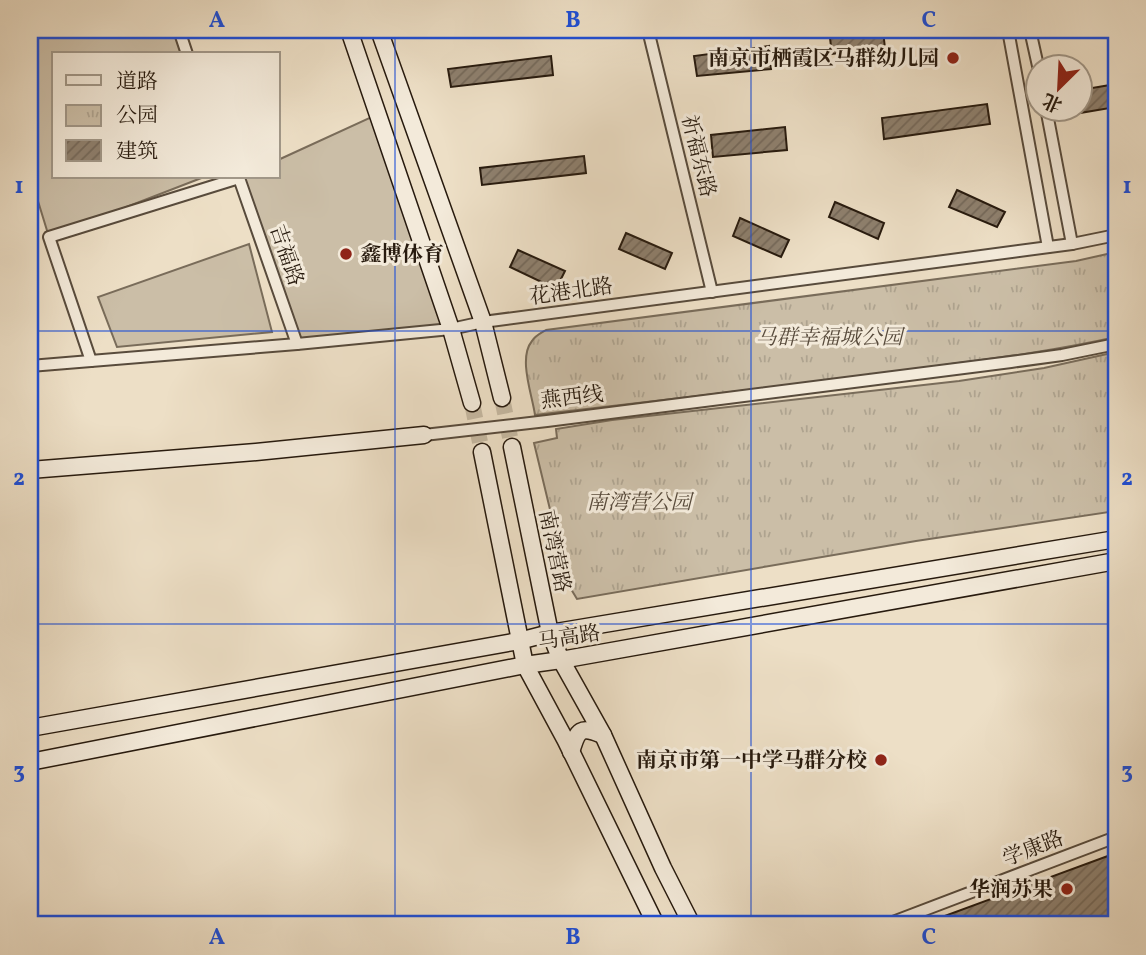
<svg xmlns="http://www.w3.org/2000/svg" width="1146" height="955" font-family="Vollkorn,'Noto Serif SC',serif">
<style>
.grass{fill:#cbbea7;stroke:#796c5a;stroke-width:2}
.park{fill:url(#park-tufts);stroke:#796c5a;stroke-width:2}
.building{fill:url(#building-hatch);stroke:#271a0e;stroke-width:2}
.lines{fill:none;stroke-linecap:round;stroke-linejoin:round}
.secondary-tunnel{stroke:#c5b8a1;stroke-width:16;stroke-dasharray:16 8;stroke-linecap:butt}
.street-casing{stroke:#584b3c;stroke-width:14}
.secondary-casing{stroke:#271a0e;stroke-width:19}
.street{stroke:#f3eada;stroke-width:10}
.secondary{stroke:#f3eada;stroke-width:16}
.grid{fill:none;stroke:#1d4ed8;stroke-width:2;stroke-opacity:0.55}
.poi-dot{fill:#8f2418;stroke:#f3eada;stroke-width:2.5}
.labels{text-anchor:middle;stroke-width:6;stroke-linejoin:round;paint-order:stroke}
.poi-label{font-size:21px;font-weight:bold;fill:#271a0e;stroke:#f3eada;text-anchor:end}
.street-label{font-size:21px;fill:#271a0e;stroke:#f3eada}
.park-label{font-size:21px;font-style:italic;fill:#584b3c;stroke:#f3eada}
.neatline{fill:none;stroke:#1d4ed8;stroke-width:2.5}
.grid-label{font-size:23px;text-anchor:middle;font-weight:bold;fill:#1d4ed8}
</style>
<defs>
<pattern id="park-tufts" width="24" height="20" patternUnits="userSpaceOnUse" patternTransform="scale(1.75)"><rect width="24" height="20" fill="#cbbea7"/><path d="M3 7l-1-3M5 7V3M7 7l1-3M15 17l-1-3M17 17v-4M19 17l1-3" fill="none" stroke="#aea38f"/></pattern>
<pattern id="building-hatch" width="6" height="6" patternUnits="userSpaceOnUse" patternTransform="scale(1.75)"><rect width="6" height="6" fill="#8e806e"/><path d="M-1 1l2-2M0 6l6-6M5 7l2-2" fill="none" stroke="#746859"/></pattern>
</defs>
<rect width="100%" height="100%" fill="#eddfc6"/>
<filter id="stains"><feTurbulence type="fractalNoise" baseFrequency=".00286" numOctaves="4"/><feColorMatrix values="0 0 0 0 .2 0 0 0 0 .09 0 0 0 0 .02 0 0 0 .5 -.17"/></filter>
<radialGradient id="worn" r=".72"><stop offset=".6" stop-color="#630" stop-opacity="0"/><stop offset="1" stop-color="#630" stop-opacity=".3"/></radialGradient>
<g class="grass">
<path d="M 30,30 L 174,30 L 182,54 L 54,54 L 54,177 L 204,177 L 49,237 L 30,175 Z"/>
<path d="M 378,114 L 451,329 L 297,344 L 242,177 L 278,177 L 278,160 Z"/>
<path d="M 249,244 L 272,332 L 117,347 L 98,297 Z"/>
</g>
<g class="park">
<path d="M 1116,252 L 1116,337 C 1045,353 973,361 900,371 C 779,387 657,401 535,415 C 532,394 518,358 532,341 C 535,336 541,333 546,330 L 1076,261 Z"/>
<path d="M 1116,352 L 1116,511 L 916,541 L 577,599 L 568,584 L 534,443 L 557,438 L 556,429 L 612,420 L 959,381 L 1044,368 Z"/>
</g>
<g class="building">
<path d="M 883,31 L 885,48 L 832,54 L 830,38 Z"/>
<path d="M 769,46 L 771,69 L 697,76 L 694,56 Z"/>
<path d="M 551,56 L 553,75 L 451,87 L 448,69 Z"/>
<path d="M 1116,84 L 1116,107 L 1080,113 L 1080,90 Z"/>
<path d="M 987,104 L 990,124 L 884,139 L 882,118 Z"/>
<path d="M 785,127 L 787,150 L 713,157 L 711,135 Z"/>
<path d="M 584,156 L 586,173 L 482,185 L 480,168 Z"/>
<path d="M 957,190 L 1005,212 L 997,227 L 949,207 Z"/>
<path d="M 835,202 L 884,223 L 878,239 L 829,217 Z"/>
<path d="M 740,218 L 789,240 L 781,257 L 733,236 Z"/>
<path d="M 626,233 L 672,253 L 665,269 L 619,249 Z"/>
<path d="M 518,250 L 565,271 L 556,289 L 510,267 Z"/>
<path d="M 1116,853 L 1116,925 L 923,925 L 923,924 Z"/>
</g>
<g class="lines">
<g class="secondary-tunnel">
<path d="M 502,398 L 512,447"/>
<path d="M 472,403 L 482,452"/>
</g>
<g class="street-casing">
<g id="street">
<path d="M 179,30 L 187,54"/>
<path d="M 648,30 L 712,292"/>
<path d="M 1008,30 L 1048,247"/>
<path d="M 1030,30 L 1038,66"/>
<path d="M 1046,108 L 1072,244"/>
<path d="M 91,361 L 49,237 L 239,178 L 297,344"/>
<path d="M 30,366 L 297,344 L 451,329 L 483,322 L 1072,244 L 1116,235"/>
<path d="M 424,435 L 547,421 L 1011,362 L 1062,355 L 1116,344"/>
<path d="M 885,925 L 1116,837"/>
</g>
</g>
<g class="secondary-casing">
<g id="secondary">
<path d="M 349,30 L 451,329 L 472,403"/>
<path d="M 379,30 L 483,322 L 502,398"/>
<path d="M 512,447 L 550,633 L 561,660 L 603,735 L 663,868 L 692,925"/>
<path d="M 482,452 L 525,665 L 566,741 L 656,925"/>
<path d="M 30,470 L 256,452 L 424,435"/>
<path d="M 30,728 L 519,641 L 550,633 L 1116,539"/>
<path d="M 571,752 C 578,729 580,726 603,735"/>
<path d="M 30,762 L 525,665 L 561,660 L 1116,561"/>
</g>
</g>
<use href="#street" class="street"/>
<use href="#secondary" class="secondary"/>
</g>
<path class="grid" d="M 395,30 L 395,925M 751,30 L 751,925M 30,331 L 1116,331M 30,624 L 1116,624"/>
<g class="poi-dot">
<circle cx="953" cy="58" r="7"/>
<circle cx="346" cy="254" r="7"/>
<circle cx="881" cy="760" r="7"/>
<circle cx="1067" cy="889" r="7"/>
</g>
<g class="labels">
<g class="poi-label">
<text x="939" y="65">南京市栖霞区马群幼儿园</text>
<text x="360" y="261" text-anchor="start">鑫博体育</text>
<text x="867" y="767">南京市第一中学马群分校</text>
<text x="1053" y="896">华润苏果</text>
</g>
<g class="street-label">
<text transform="translate(699 156) rotate(76)" y="7">祈福东路</text>
<text transform="translate(287 255) rotate(71)" y="7">吉福路</text>
<text transform="translate(571 291) rotate(-8)" y="7">花港北路</text>
<text transform="translate(572 397) rotate(-7)" y="7">燕西线</text>
<text transform="translate(555 551) rotate(78)" y="7">南湾营路</text>
<text transform="translate(569 637) rotate(-9)" y="7">马高路</text>
<text transform="translate(1033 848) rotate(-21)" y="7">学康路</text>
</g>
<g class="park-label">
<text x="829" y="344">马群幸福城公园</text>
<text x="639" y="509">南湾营公园</text>
</g>
</g>
<rect width="1146" height="955" fill="none" stroke="#eddfc6" stroke-width="77"/>
<rect x="52" y="52" width="228" height="126" fill="#f3eada" stroke="#a19788" stroke-width="2"/>
<rect x="66" y="75" width="35" height="10" fill="#f3eada" stroke="#a19788" stroke-width="2"/>
<text x="116" y="88" font-size="21" fill="#271a0e">道路</text>
<rect x="66" y="105" width="35" height="21" fill="url(#park-tufts)" stroke="#a19788" stroke-width="2"/>
<text x="116" y="122" font-size="21" fill="#271a0e">公园</text>
<rect x="66" y="140" width="35" height="21" fill="url(#building-hatch)" stroke="#a19788" stroke-width="2"/>
<text x="116" y="158" font-size="21" fill="#271a0e">建筑</text>
<g transform="translate(1059 88) rotate(204)"><circle r="33" fill="#f3eada" stroke="#a19788" stroke-width="2"/>
<path d="M0-5L12 26L0 18L-12 26Z" fill="#8f2418"/>
<text y="-10" font-size="19" font-weight="bold" text-anchor="middle" fill="#271a0e">北</text>
</g>
<rect x="38" y="38" width="1070" height="878" class="neatline"/>
<g class="grid-label">
<text x="217" y="27">A</text>
<text x="573" y="27">B</text>
<text x="929" y="27">C</text>
<text x="19" y="193">1</text>
<text x="1127" y="193">1</text>
<text x="19" y="485">2</text>
<text x="1127" y="485">2</text>
<text x="19" y="778">3</text>
<text x="1127" y="778">3</text>
<text x="217" y="944">A</text>
<text x="573" y="944">B</text>
<text x="929" y="944">C</text>
</g>
<rect width="100%" height="100%" filter="url(#stains)"/>
<rect width="100%" height="100%" fill="url(#worn)"/>
</svg>
